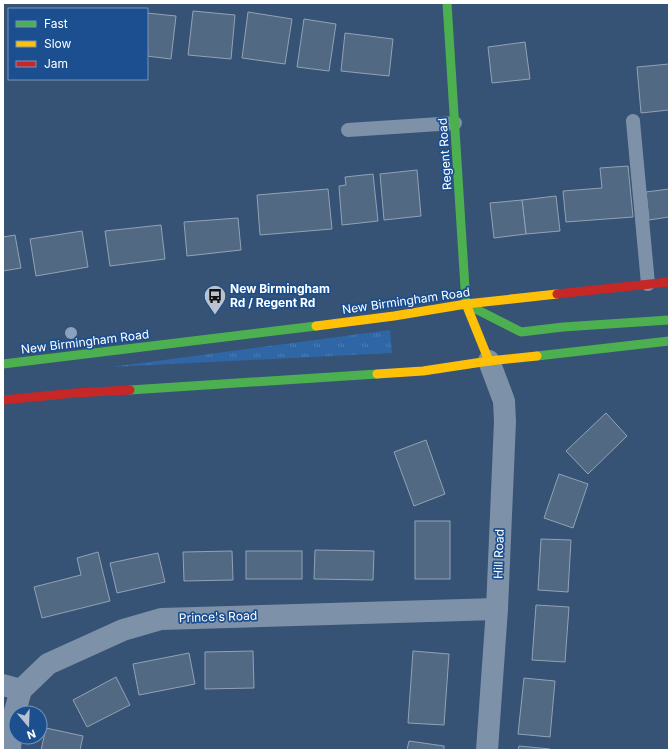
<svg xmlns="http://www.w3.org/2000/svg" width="672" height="753" font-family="Inter,sans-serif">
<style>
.grass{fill:url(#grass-tufts)}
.building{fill:#526984;stroke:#92a2b6}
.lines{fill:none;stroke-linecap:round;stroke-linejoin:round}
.lane{stroke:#7d92a8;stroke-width:14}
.street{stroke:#7d92a8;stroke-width:22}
.fast{stroke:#4caf50;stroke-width:9}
.slow{stroke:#ffc107;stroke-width:9}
.jam{stroke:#c62828;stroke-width:9}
.tree{fill:#8aa2be}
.labels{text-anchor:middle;stroke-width:3.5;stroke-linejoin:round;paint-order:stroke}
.street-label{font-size:12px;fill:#fff;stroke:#1b4f8f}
.poi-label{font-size:12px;font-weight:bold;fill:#fff;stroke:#1b4f8f;text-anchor:start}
</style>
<defs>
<pattern id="grass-tufts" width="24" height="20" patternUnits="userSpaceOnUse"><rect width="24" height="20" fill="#2f66a5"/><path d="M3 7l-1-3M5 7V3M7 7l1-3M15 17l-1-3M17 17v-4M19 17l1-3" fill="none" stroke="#4e7db2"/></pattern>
</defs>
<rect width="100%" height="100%" fill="#365274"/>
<path class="grass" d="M 390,330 L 392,353 L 111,367 Z"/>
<g class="building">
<path d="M 193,11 L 235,15 L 231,59 L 188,55 Z"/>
<path d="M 248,12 L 292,19 L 285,64 L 242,58 Z"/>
<path d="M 147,13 L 176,16 L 171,59 L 147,56 Z"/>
<path d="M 304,19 L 336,24 L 329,71 L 297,67 Z"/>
<path d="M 345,33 L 393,39 L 389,76 L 341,71 Z"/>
<path d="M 525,42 L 530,79 L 492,83 L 488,47 Z"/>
<path d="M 669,64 L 669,110 L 641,113 L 637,67 Z"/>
<path d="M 628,166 L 633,217 L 566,222 L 563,191 L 602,188 L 600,168 Z"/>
<path d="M 417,170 L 421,216 L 384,220 L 380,174 Z"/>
<path d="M 373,174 L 378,221 L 342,225 L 339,186 L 346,185 L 345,177 Z"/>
<path d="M 328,189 L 332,229 L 260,235 L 257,195 Z"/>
<path d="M 669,189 L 669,217 L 649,220 L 646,192 Z"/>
<path d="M 556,196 L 560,231 L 526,234 L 522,200 Z"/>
<path d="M 522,200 L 526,234 L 494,238 L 490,203 Z"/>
<path d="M 238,218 L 241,250 L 187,256 L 184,222 Z"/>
<path d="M 161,225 L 165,259 L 110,266 L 105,231 Z"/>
<path d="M 82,231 L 88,267 L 36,276 L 30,239 Z"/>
<path d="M 15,235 L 21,268 L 3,271 L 3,237 Z"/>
<path d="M 606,413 L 627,436 L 588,474 L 566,451 Z"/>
<path d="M 426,440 L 445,494 L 414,506 L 394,452 Z"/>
<path d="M 559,474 L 588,484 L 573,528 L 544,518 Z"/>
<rect x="415" y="521" width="35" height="58"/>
<path d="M 541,539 L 571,540 L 568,592 L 538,590 Z"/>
<path d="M 315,550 L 374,551 L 373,580 L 314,579 Z"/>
<path d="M 232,551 L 233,580 L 184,581 L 183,552 Z"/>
<rect x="246" y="551" width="56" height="28"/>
<path d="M 98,552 L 110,601 L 42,618 L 34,587 L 81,575 L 77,558 Z"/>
<path d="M 158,553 L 165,582 L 117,593 L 110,563 Z"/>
<path d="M 536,605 L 569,607 L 565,662 L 532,660 Z"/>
<path d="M 253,651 L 254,688 L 205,689 L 205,652 Z"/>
<path d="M 413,651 L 449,654 L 444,725 L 408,723 Z"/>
<path d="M 189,653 L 195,684 L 139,695 L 133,664 Z"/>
<path d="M 116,677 L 130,705 L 87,727 L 73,700 Z"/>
<path d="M 524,678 L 555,681 L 550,737 L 518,734 Z"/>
<path d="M 46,728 L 83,736 L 80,750 L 41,750 Z"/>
<path d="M 409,741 L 444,746 L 444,750 L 407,750 Z"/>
<path d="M 519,746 L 550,749 L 550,750 L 518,750 Z"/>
</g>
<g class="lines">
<g class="lane">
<path d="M 633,121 L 648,284"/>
<path d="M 348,130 L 455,123"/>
</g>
<g class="street">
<path d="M 3,685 L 21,690"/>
<path d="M 10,750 L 12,722 L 21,690 L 48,664 L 123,630 L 161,619 L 497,609"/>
<path d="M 487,750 L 497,609 L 505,421 L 504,401 L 489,361"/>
</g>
<g class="fast">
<path d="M 447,3 L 466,304"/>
<path d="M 466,304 L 521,332 L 563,327 L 669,320"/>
<path d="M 537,356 L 669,341"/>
<path d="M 3,364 L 316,326"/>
<path d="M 130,390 L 377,374"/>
</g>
<g class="slow">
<path d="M 466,304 L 489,361"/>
<path d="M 316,326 L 394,316 L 466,304 L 557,294"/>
<path d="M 377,374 L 423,371 L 489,361 L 537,356"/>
</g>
<g class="jam">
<path d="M 557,294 L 669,282"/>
<path d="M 3,400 L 75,393 L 130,390"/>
</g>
</g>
<circle class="tree" cx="71" cy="333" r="6"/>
<defs>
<g id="bus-pin" transform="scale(1.15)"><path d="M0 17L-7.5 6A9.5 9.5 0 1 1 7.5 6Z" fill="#b9c2ce" stroke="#1b4f8f"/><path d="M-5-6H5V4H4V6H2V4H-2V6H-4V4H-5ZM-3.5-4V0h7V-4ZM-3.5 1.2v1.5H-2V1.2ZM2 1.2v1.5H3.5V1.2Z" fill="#111"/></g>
</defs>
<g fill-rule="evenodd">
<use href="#bus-pin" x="215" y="296"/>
</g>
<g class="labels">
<g class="street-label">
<text transform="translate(445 154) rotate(-94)" y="4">Regent Road</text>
<text transform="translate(406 301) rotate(-8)" y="4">New Birmingham Road</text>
<text transform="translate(85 342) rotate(-7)" y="4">New Birmingham Road</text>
<text transform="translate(499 554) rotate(-88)" y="4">Hill Road</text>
<text transform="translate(218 617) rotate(-2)" y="4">Prince's Road</text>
</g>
<g class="poi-label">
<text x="230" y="293">New Birmingham<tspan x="230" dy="14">Rd / Regent Rd</tspan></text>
</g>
</g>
<rect width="672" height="753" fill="none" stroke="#ffffff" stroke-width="8"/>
<rect x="8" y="8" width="140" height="72" fill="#1b4f8f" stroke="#7695bc"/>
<rect x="16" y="21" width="20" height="6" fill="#4caf50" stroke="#7695bc"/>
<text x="44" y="28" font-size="12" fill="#ffffff">Fast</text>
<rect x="16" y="41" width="20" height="6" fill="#ffc107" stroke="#7695bc"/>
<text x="44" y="48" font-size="12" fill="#ffffff">Slow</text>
<rect x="16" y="61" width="20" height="6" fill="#c62828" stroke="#7695bc"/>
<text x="44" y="68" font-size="12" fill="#ffffff">Jam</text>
<g transform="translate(28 725) rotate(161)"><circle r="19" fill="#1b4f8f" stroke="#7695bc"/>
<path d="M0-3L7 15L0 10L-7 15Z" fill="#b9c2ce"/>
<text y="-6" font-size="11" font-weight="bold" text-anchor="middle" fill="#ffffff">N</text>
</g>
</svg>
